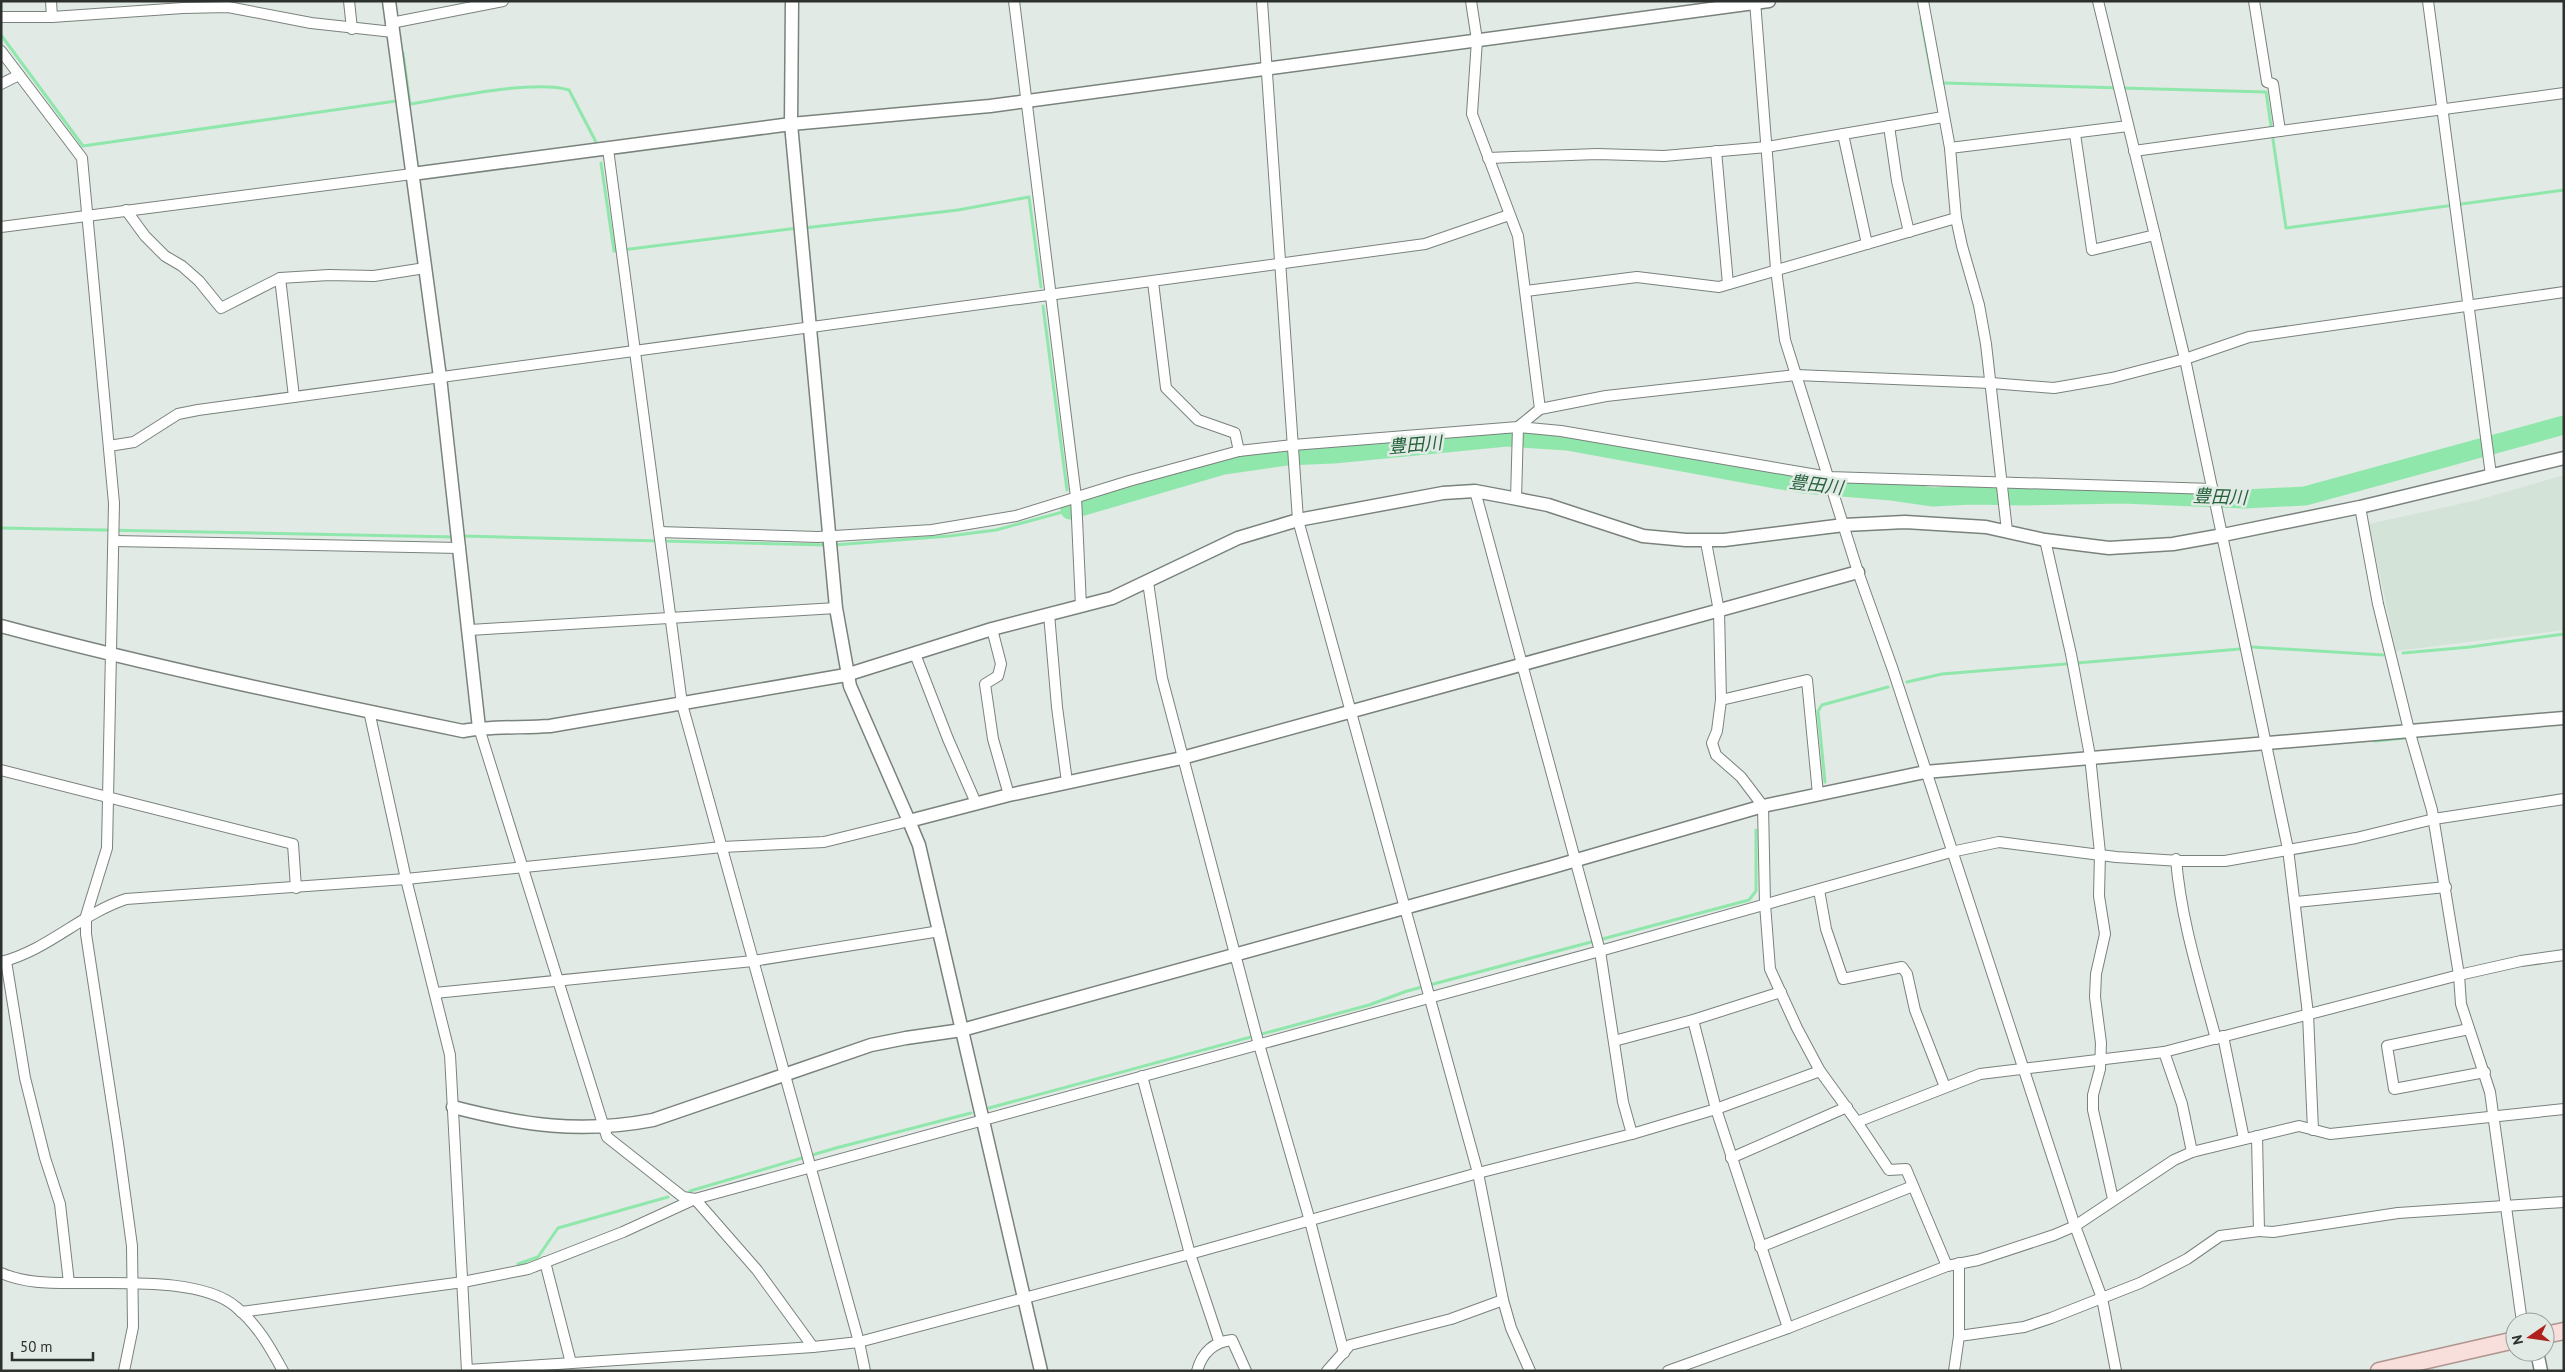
<svg xmlns="http://www.w3.org/2000/svg" width="2565" height="1372" font-family="'PT Sans','Noto Sans JP',sans-serif">
<style>
.built{fill:#d3e3d7}
.lines{fill:none;stroke-linecap:round;stroke-linejoin:round}
.stream{stroke:#90e7ac;stroke-width:3}
.river{stroke:#90e7ac;stroke-width:19}
.minor-casing{stroke:#7a827c;stroke-width:12}
.tertiary-casing{stroke:#7a827c;stroke-width:15}
.primary-casing{stroke:#af948f;stroke-width:19}
.minor{stroke:#fff;stroke-width:10}
.tertiary{stroke:#fff;stroke-width:12}
.primary{stroke:#f9dfdb;stroke-width:16}
.labels{text-anchor:middle;stroke-width:5;stroke-linejoin:round;paint-order:stroke}
.water-label{font-size:18px;font-style:italic;fill:#25623d;stroke:#e1eae4}
</style>
<rect width="100%" height="100%" fill="#e1eae4"/>
<path class="built" d="M 2564,475 L 2564,630 L 2396,651 L 2369,524 L 2478,500 Z"/>
<g class="lines">
<g class="stream">
<path d="M 1921,19 L 1933,83"/>
<path d="M 1,35 L 83,146 L 396,101"/>
<path d="M 403,53 L 410,104 C 448,98 535,79 569,90 L 596,142"/>
<path d="M 1944,83 L 2266,92 L 2286,228 L 2564,190"/>
<path d="M 601,163 L 614,251 L 798,228"/>
<path d="M 804,228 L 958,210 L 1029,197 L 1041,287"/>
<path d="M 1043,306 L 1067,490"/>
<path d="M 1,528 L 455,537"/>
<path d="M 462,536 L 828,545"/>
<path d="M 834,545 L 949,536 L 996,530 L 1070,510 L 1069,505"/>
<path d="M 2252,647 L 2383,655"/>
<path d="M 2403,653 L 2470,647 L 2564,634"/>
<path d="M 2077,663 L 2240,649"/>
<path d="M 1907,682 L 1942,674 L 2066,664"/>
<path d="M 2375,741 L 2406,738"/>
<path d="M 1825,782 L 1818,711 L 1822,705 L 1888,687"/>
<path d="M 989,1108 L 1369,1005 L 1407,991 L 1749,900 L 1756,891 L 1756,830"/>
<path d="M 690,1191 L 836,1148 L 971,1113"/>
<path d="M 518,1264 L 538,1257 L 558,1228 L 668,1197"/>
</g>
<path class="river" d="M 1070,510 L 1224,465 L 1286,456 L 1334,454 L 1507,437 L 1567,441 L 1803,484 L 1892,491 L 1933,497 L 1971,495 L 2025,496 L 2122,494 L 2244,499 L 2305,496 L 2564,425"/>
<g class="minor-casing">
<g id="minor">
<path d="M 51,1 L 52,17"/>
<path d="M 349,1 L 352,29"/>
<path d="M 1014,1 L 1076,497 L 1081,606"/>
<path d="M 1262,1 L 1298,520 L 1478,1173 L 1503,1300 L 1511,1328 L 1530,1371"/>
<path d="M 1471,1 L 1477,40 L 1472,114 L 1518,236 L 1540,409"/>
<path d="M 1755,1 L 1776,269 L 1785,340 L 1858,572 L 1893,670 L 2075,1226 L 2102,1298 L 2116,1371"/>
<path d="M 1923,1 L 1950,148 L 1956,218 L 1962,246 L 1979,305 L 1986,344 L 2007,531"/>
<path d="M 2098,1 L 2185,359 L 2288,849 L 2308,1014 L 2313,1130"/>
<path d="M 2428,1 L 2491,475"/>
<path d="M 1,17 L 52,17 L 183,8 L 228,7 L 311,23 L 393,32"/>
<path d="M 391,23 L 503,1"/>
<path d="M 1,51 L 82,158 L 114,503 L 107,848 L 86,916 L 86,934 L 118,1143 L 132,1246 L 133,1327 L 124,1371"/>
<path d="M 1,84 L 19,75"/>
<path d="M 1889,126 L 1897,181 L 1909,232"/>
<path d="M 2280,131 L 2564,93"/>
<path d="M 1843,134 L 1867,244"/>
<path d="M 2075,134 L 2092,250 L 2155,235"/>
<path d="M 1950,148 L 2128,126"/>
<path d="M 608,149 L 682,704 L 859,1342 L 865,1371"/>
<path d="M 1716,151 L 1728,284"/>
<path d="M 2134,151 L 2280,131 L 2273,84 L 2267,82 L 2254,1"/>
<path d="M 1488,158 L 1597,154 L 1664,156 L 1767,147 L 1943,117"/>
<path d="M 126,210 L 145,236 L 165,256 L 182,266 L 199,281 L 221,308 L 280,278 L 329,275 L 374,276 L 425,268"/>
<path d="M 1,227 L 412,174"/>
<path d="M 280,278 L 294,397"/>
<path d="M 1153,282 L 1166,388 L 1198,420 L 1235,433 L 1239,451"/>
<path d="M 1526,291 L 1637,277 L 1719,287 L 1956,218"/>
<path d="M 109,446 L 134,442 L 178,414 L 198,410 L 1425,244 L 1509,215"/>
<path d="M 1475,491 L 1600,951 L 1623,1102 L 1632,1134"/>
<path d="M 1516,499 L 1518,427 L 1540,409 L 1606,396 L 1796,375 L 1991,383 L 2054,388 L 2112,378 L 2185,359 L 2249,337 L 2564,292"/>
<path d="M 2360,507 L 2378,604 L 2409,730 L 2432,810 L 2459,975 L 2461,1004 L 2490,1092 L 2522,1322"/>
<path d="M 659,532 L 818,537 L 932,530 L 1016,516 L 1129,481 L 1239,451 L 1293,445 L 1518,427 L 1561,431 L 1829,477 L 2213,489"/>
<path d="M 2045,540 L 2071,654 L 2090,756 L 2100,853 L 2099,896 L 2105,934 L 2096,974 L 2095,997 L 2101,1043 L 2100,1069 L 2093,1095 L 2093,1110 L 2113,1199"/>
<path d="M 114,541 L 460,548"/>
<path d="M 1706,542 L 1719,611 L 1721,700 L 1717,731 L 1712,743 L 1716,755 L 1741,777 L 1763,806 L 1765,904 L 1770,969 L 1797,1028 L 1820,1071"/>
<path d="M 1148,582 L 1162,678 L 1258,1041 L 1310,1221 L 1344,1353"/>
<path d="M 1049,614 L 1057,707 L 1067,782"/>
<path d="M 992,629 L 1001,664 L 998,676 L 985,684 L 993,739 L 1009,795"/>
<path d="M 470,630 L 836,608"/>
<path d="M 915,654 L 948,739 L 976,803"/>
<path d="M 1721,700 L 1807,680 L 1818,794"/>
<path d="M 369,711 L 406,879 L 450,1055 L 467,1371"/>
<path d="M 479,728 L 607,1137 L 683,1197 L 695,1199 L 757,1270 L 813,1347"/>
<path d="M 1,770 L 293,844 L 296,888"/>
<path d="M 2176,859 C 2181,921 2200,979 2216,1039"/>
<path d="M 1819,890 L 1826,929 L 1843,979 L 1902,967 L 1907,974 L 1915,1010 L 1945,1087"/>
<path d="M 2296,902 L 2446,887"/>
<path d="M 6,961 L 25,1078 L 45,1158 L 60,1204 L 69,1283"/>
<path d="M 1,962 C 48,950 81,914 126,899 L 406,879 L 722,847 L 824,842 L 909,821"/>
<path d="M 435,993 L 753,961 L 940,931"/>
<path d="M 1693,1020 L 1716,1109 L 1788,1328"/>
<path d="M 2469,1029 L 2387,1046 L 2394,1089 L 2485,1072"/>
<path d="M 2223,1036 L 2244,1139"/>
<path d="M 1614,1041 L 1693,1020 L 1781,992"/>
<path d="M 2164,1052 L 2182,1104 L 2192,1152"/>
<path d="M 1142,1076 L 1190,1254 L 1219,1341"/>
<path d="M 1857,1122 L 1889,1170 L 1906,1169 L 1947,1266"/>
<path d="M 2257,1136 L 2259,1231 L 2273,1232 L 2398,1213 L 2564,1202"/>
<path d="M 1731,1158 L 1847,1107"/>
<path d="M 1760,1247 L 1913,1186"/>
<path d="M 545,1262 L 571,1363"/>
<path d="M 1959,1263 L 1959,1336"/>
<path d="M 1,1273 C 24,1283 48,1283 72,1283 C 116,1284 201,1277 236,1307 C 257,1324 270,1347 283,1371"/>
<path d="M 241,1312 L 463,1282 L 528,1269 L 623,1232 L 695,1199 L 1600,951 L 1951,852 L 1999,842 L 2116,857 L 2180,861 L 2225,861 L 2356,838 L 2434,819 L 2564,799"/>
<path d="M 467,1370 L 813,1347 L 859,1342 L 1190,1254 L 1478,1173 L 1632,1134 L 1716,1109 L 1820,1071 L 1857,1122 L 1980,1074 L 2164,1052 L 2459,975 L 2521,961 L 2564,955"/>
<path d="M 1197,1371 C 1202,1353 1213,1342 1232,1340 L 1246,1371"/>
<path d="M 1327,1371 L 1350,1345 L 1451,1319 L 1503,1300"/>
<path d="M 1668,1371 L 1788,1328 L 1947,1266 L 1978,1260 L 2054,1235 L 2075,1226 L 2174,1160 L 2192,1152 L 2299,1126 L 2330,1134 L 2564,1109"/>
<path d="M 1954,1371 L 1959,1336 L 2024,1327 L 2051,1318 L 2140,1283 L 2187,1259 L 2220,1236 L 2259,1231"/>
</g>
</g>
<g class="tertiary-casing">
<g id="tertiary">
<path d="M 389,1 L 440,377 L 479,728"/>
<path d="M 792,1 L 791,124 L 836,608 L 850,686 L 909,821 L 1009,795 L 1182,758 L 1858,572"/>
<path d="M 412,174 L 791,124 L 990,106 L 1769,1"/>
<path d="M 1,626 C 154,667 308,699 463,731 C 491,726 522,728 550,726 L 846,675 L 992,629 L 1112,598 L 1238,538 L 1298,520 L 1443,493 L 1475,491 L 1507,497 L 1548,505 L 1643,536 L 1686,540 L 1724,540 L 1844,525 L 1905,522 L 1986,527 L 2045,540 L 2109,548 L 2173,544 L 2223,535 L 2360,507 L 2564,458"/>
<path d="M 909,821 L 919,845 L 1041,1371"/>
<path d="M 453,1107 C 523,1125 580,1134 653,1120 L 871,1045 L 906,1038 L 962,1030 L 1549,868 L 1763,806 L 1925,772 L 2564,718"/>
<path d="M 2537,1352 L 2541,1371"/>
</g>
</g>
<g class="primary-casing">
<g id="primary">
<path d="M 2545,1335 L 2564,1331"/>
<path d="M 2379,1371 L 2515,1340"/>
</g>
</g>
<use href="#minor" class="minor"/>
<use href="#tertiary" class="tertiary"/>
<use href="#primary" class="primary"/>
</g>
<g class="labels">
<g class="water-label">
<text transform="translate(1415 445) rotate(-5)" y="6">豊田川</text>
<text transform="translate(1816 485) rotate(7)" y="6">豊田川</text>
<text transform="translate(2220 497) rotate(2)" y="6">豊田川</text>
</g>
</g>
<rect width="2565" height="1372" fill="none" stroke="#2d312e" stroke-width="5"/>
<g transform="translate(2530 1337) rotate(257)"><circle r="24" fill="#e1eae4" stroke="#99a09b"/>
<path d="M0-4L9 19L0 12L-9 19Z" fill="#b0201c"/>
<text y="-8" font-size="14" font-weight="bold" text-anchor="middle" fill="#2d312e">N</text>
</g>
<path d="M12 1352v8h81v-8" fill="none" stroke="#2d312e" stroke-width="2.5"/>
<text x="20" y="1352" font-size="15" fill="#2d312e" stroke="#e1eae4" stroke-width="4" paint-order="stroke">50 m</text>
</svg>
